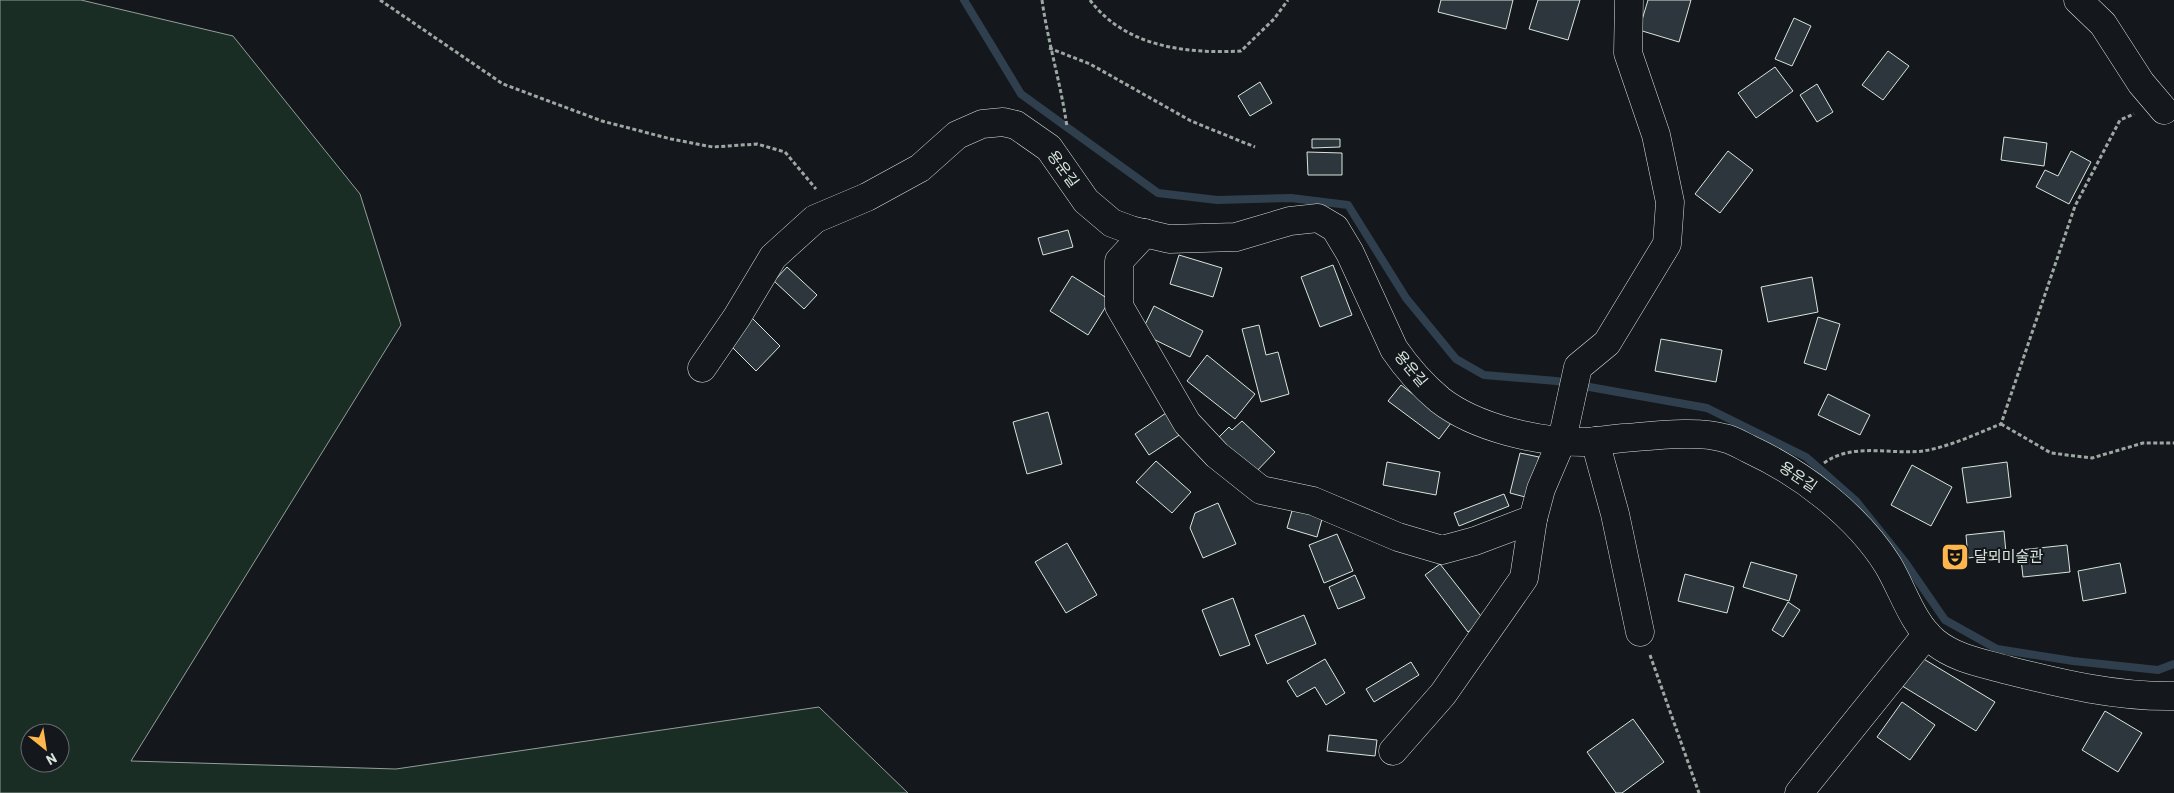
<svg xmlns="http://www.w3.org/2000/svg" width="2174" height="793" font-family="Barlow,'Noto Sans KR',sans-serif">
<style>
.green{fill:#1a2d24;stroke:#939e99;fill-rule:evenodd}
.lines{fill:none;stroke-linecap:round;stroke-linejoin:round}
.stream{stroke:#2f3f4d;stroke-width:8}
.building{fill:#2c363c;stroke:#d8e6dc}
.minor-casing{stroke:#d8e6dc;stroke-width:29}
.path{stroke:#9da8a2;stroke-width:3;stroke-dasharray:4 2.5;stroke-linecap:butt}
.minor{stroke:#14181c;stroke-width:28}
.labels{text-anchor:middle;stroke-width:4;stroke-linejoin:round;paint-order:stroke}
.street-label{font-size:15px;fill:#d8e6dc;stroke:#14181c}
.poi-label{font-size:15px;fill:#d8e6dc;stroke:#14181c;text-anchor:start}
</style>
<rect width="100%" height="100%" fill="#14181c"/>
<path class="green" d="M 0,0 L 81,0 L 233,36 L 360,194 L 401,325 L 131,761 L 396,769 L 819,707 L 908,793 L 0,793 ZM 30,733 L 60,733 L 60,763 L 30,763 Z"/>
<g class="lines">
<path class="stream" d="M 964,0 L 1021,94 L 1158,193 L 1217,200 L 1291,198 L 1348,205 L 1406,298 L 1456,359 L 1484,375 L 1556,381 L 1707,408 L 1806,457 L 1856,501 L 1905,562 L 1945,620 L 1997,649 L 2073,661 L 2158,670 L 2174,664"/>
</g>
<g class="building">
<path d="M 1441,0 L 1513,0 L 1506,29 L 1438,12 Z"/>
<path d="M 1538,0 L 1580,0 L 1568,40 L 1529,29 Z"/>
<path d="M 1648,0 L 1691,0 L 1679,42 L 1639,30 Z"/>
<path d="M 1794,18 L 1811,26 L 1792,66 L 1775,59 Z"/>
<path d="M 1888,51 L 1909,66 L 1883,100 L 1862,85 Z"/>
<path d="M 1775,67 L 1793,91 L 1756,118 L 1738,93 Z"/>
<path d="M 1260,82 L 1272,103 L 1250,116 L 1238,96 Z"/>
<path d="M 1817,84 L 1833,112 L 1817,122 L 1800,95 Z"/>
<path d="M 2004,137 L 2047,143 L 2044,166 L 2001,160 Z"/>
<path d="M 1312,139 L 1340,139 L 1340,147 L 1312,148 Z"/>
<path d="M 1728,151 L 1753,170 L 1720,213 L 1695,194 Z"/>
<path d="M 2071,151 L 2091,162 L 2069,204 L 2036,187 L 2045,170 L 2058,176 Z"/>
<path d="M 1307,152 L 1342,153 L 1342,175 L 1308,175 Z"/>
<path d="M 1068,230 L 1073,247 L 1043,255 L 1038,238 Z"/>
<path d="M 1179,255 L 1222,268 L 1213,297 L 1170,284 Z"/>
<path d="M 1333,265 L 1352,315 L 1320,327 L 1301,277 Z"/>
<path d="M 787,267 L 817,295 L 804,309 L 774,281 Z"/>
<path d="M 1072,276 L 1110,300 L 1088,335 L 1050,311 Z"/>
<path d="M 1812,277 L 1818,312 L 1768,322 L 1761,287 Z"/>
<path d="M 1154,306 L 1203,331 L 1190,357 L 1141,333 Z"/>
<path d="M 750,316 L 780,346 L 756,371 L 726,341 Z"/>
<path d="M 1818,317 L 1840,324 L 1826,370 L 1804,363 Z"/>
<path d="M 1259,325 L 1266,355 L 1278,352 L 1289,394 L 1261,402 L 1242,329 Z"/>
<path d="M 1661,339 L 1722,350 L 1716,382 L 1655,371 Z"/>
<path d="M 1207,355 L 1255,394 L 1235,419 L 1187,381 Z"/>
<path d="M 1401,385 L 1451,423 L 1439,439 L 1388,401 Z"/>
<path d="M 1828,394 L 1870,415 L 1860,435 L 1818,415 Z"/>
<path d="M 1169,411 L 1184,432 L 1149,455 L 1135,434 Z"/>
<path d="M 1048,412 L 1062,464 L 1027,474 L 1013,422 Z"/>
<path d="M 1242,421 L 1275,452 L 1253,475 L 1216,440 L 1229,427 L 1232,430 Z"/>
<path d="M 1520,453 L 1539,457 L 1529,498 L 1510,493 Z"/>
<path d="M 1156,461 L 1191,492 L 1172,513 L 1136,482 Z"/>
<path d="M 1387,462 L 1440,472 L 1436,495 L 1383,485 Z"/>
<path d="M 2007,462 L 2011,497 L 1967,503 L 1962,468 Z"/>
<path d="M 1912,465 L 1952,487 L 1931,526 L 1891,505 Z"/>
<path d="M 1504,494 L 1509,506 L 1459,526 L 1454,513 Z"/>
<path d="M 1218,503 L 1236,544 L 1203,558 L 1190,528 L 1195,513 Z"/>
<path d="M 1294,504 L 1322,519 L 1317,537 L 1287,528 Z"/>
<path d="M 2004,531 L 2006,553 L 1968,558 L 1966,535 Z"/>
<path d="M 1337,534 L 1353,571 L 1324,583 L 1309,545 Z"/>
<path d="M 1067,543 L 1097,595 L 1066,613 L 1035,562 Z"/>
<path d="M 2067,545 L 2070,572 L 2023,577 L 2020,550 Z"/>
<path d="M 1751,562 L 1797,575 L 1789,601 L 1743,587 Z"/>
<path d="M 2120,563 L 2126,593 L 2083,601 L 2078,571 Z"/>
<path d="M 1440,564 L 1484,620 L 1468,632 L 1425,575 Z"/>
<path d="M 1685,574 L 1734,587 L 1727,613 L 1678,601 Z"/>
<path d="M 1355,575 L 1365,598 L 1338,609 L 1329,587 Z"/>
<path d="M 1233,598 L 1250,645 L 1220,656 L 1202,610 Z"/>
<path d="M 1788,602 L 1800,610 L 1783,637 L 1772,630 Z"/>
<path d="M 1304,615 L 1316,644 L 1267,664 L 1255,635 Z"/>
<path d="M 1917,655 L 1995,702 L 1976,731 L 1899,684 Z"/>
<path d="M 1325,659 L 1345,693 L 1326,705 L 1315,687 L 1297,697 L 1287,681 Z"/>
<path d="M 1411,662 L 1419,675 L 1374,702 L 1366,689 Z"/>
<path d="M 1902,702 L 1935,725 L 1910,760 L 1877,737 Z"/>
<path d="M 2105,711 L 2142,733 L 2118,772 L 2082,750 Z"/>
<path d="M 1633,719 L 1664,762 L 1622,793 L 1616,793 L 1587,752 Z"/>
<path d="M 1329,735 L 1377,740 L 1375,756 L 1327,751 Z"/>
</g>
<g class="lines">
<g class="minor-casing">
<g id="minor">
<path d="M 2078,0 L 2103,24 L 2141,83 L 2164,110"/>
<path d="M 1145,233 L 1119,261 L 1119,306 L 1187,423 L 1217,455 L 1261,490 L 1313,501 L 1398,537 L 1442,550 L 1475,541 L 1533,519 L 1541,489 L 1562,440 L 1578,367 L 1607,343 L 1667,244 L 1670,202 L 1656,135 L 1628,53 L 1629,0"/>
<path d="M 702,368 L 737,317 L 773,257 L 815,219 L 867,197 L 920,168 L 957,135 L 982,124 L 1003,122 L 1016,125 L 1049,148 L 1086,201 L 1112,223 L 1131,230 L 1169,239 L 1236,237 L 1290,221 L 1318,218 L 1335,228 L 1350,253 L 1394,349 C 1407,368 1422,385 1440,400 C 1476,428 1538,442 1583,442 C 1596,442 1610,439 1624,438 C 1651,436 1699,430 1724,438 C 1733,440 1741,445 1749,449 C 1801,473 1857,515 1888,565 C 1903,590 1912,623 1935,642 C 1956,659 1983,663 2007,670 C 2062,684 2117,697 2174,696"/>
<path d="M 1595,441 L 1615,514 L 1640,632"/>
<path d="M 1393,751 L 1443,694 L 1524,578 L 1533,519"/>
<path d="M 1799,793 L 1927,634"/>
</g>
</g>
<g class="path">
<path d="M 380,0 L 503,84 L 602,121 L 671,139 L 713,147 L 757,144 L 785,152 L 816,189"/>
<path d="M 1042,0 C 1048,43 1061,84 1067,127"/>
<path d="M 1090,0 C 1125,47 1187,54 1241,51 L 1274,19 L 1288,0"/>
<path d="M 1049,48 L 1090,64 L 1191,121 L 1255,147"/>
<path d="M 2001,424 L 2051,453 L 2092,458 L 2143,443 L 2174,443"/>
<path d="M 1824,463 C 1852,442 1892,455 1923,451 C 1949,447 1976,434 2001,424 L 2075,206 L 2120,120 L 2134,114"/>
<path d="M 1650,655 L 1699,793"/>
</g>
<use href="#minor" class="minor"/>
</g>
<defs>
<g id="theatre-square" transform="scale(1.4375)"><rect x="-9" y="-9" width="18" height="18" rx="4" fill="#ffb74d" stroke="#14181c"/><path d="M-5-5.5Q0-4 5-5.5V0Q5 5 0 6Q-5 5-5 0ZM-3.3-2.5H-1v1.5H-3.3ZM1-2.5H3.3v1.5H1ZM-2.8 1Q0 5.5 2.8 1Z" fill="#111"/></g>
</defs>
<g fill-rule="evenodd">
<use href="#theatre-square" x="1955" y="557"/>
</g>
<g class="labels">
<g class="street-label">
<text transform="translate(1063 169) rotate(54)" y="5">용운길</text>
<text transform="translate(1411 369) rotate(50)" y="5">용운길</text>
<text transform="translate(1798 477) rotate(34)" y="5">용운길</text>
</g>
<g class="poi-label">
<text x="1974" y="562">달뫼미술관</text>
</g>
</g>
<g transform="translate(45 748) rotate(150)"><circle r="24" fill="#14181c" stroke="#626a69"/>
<path d="M0-4L9 19L0 12L-9 19Z" fill="#ffb74d"/>
<text y="-8" font-size="14" font-weight="bold" text-anchor="middle" fill="#d8e6dc">N</text>
</g>
</svg>
